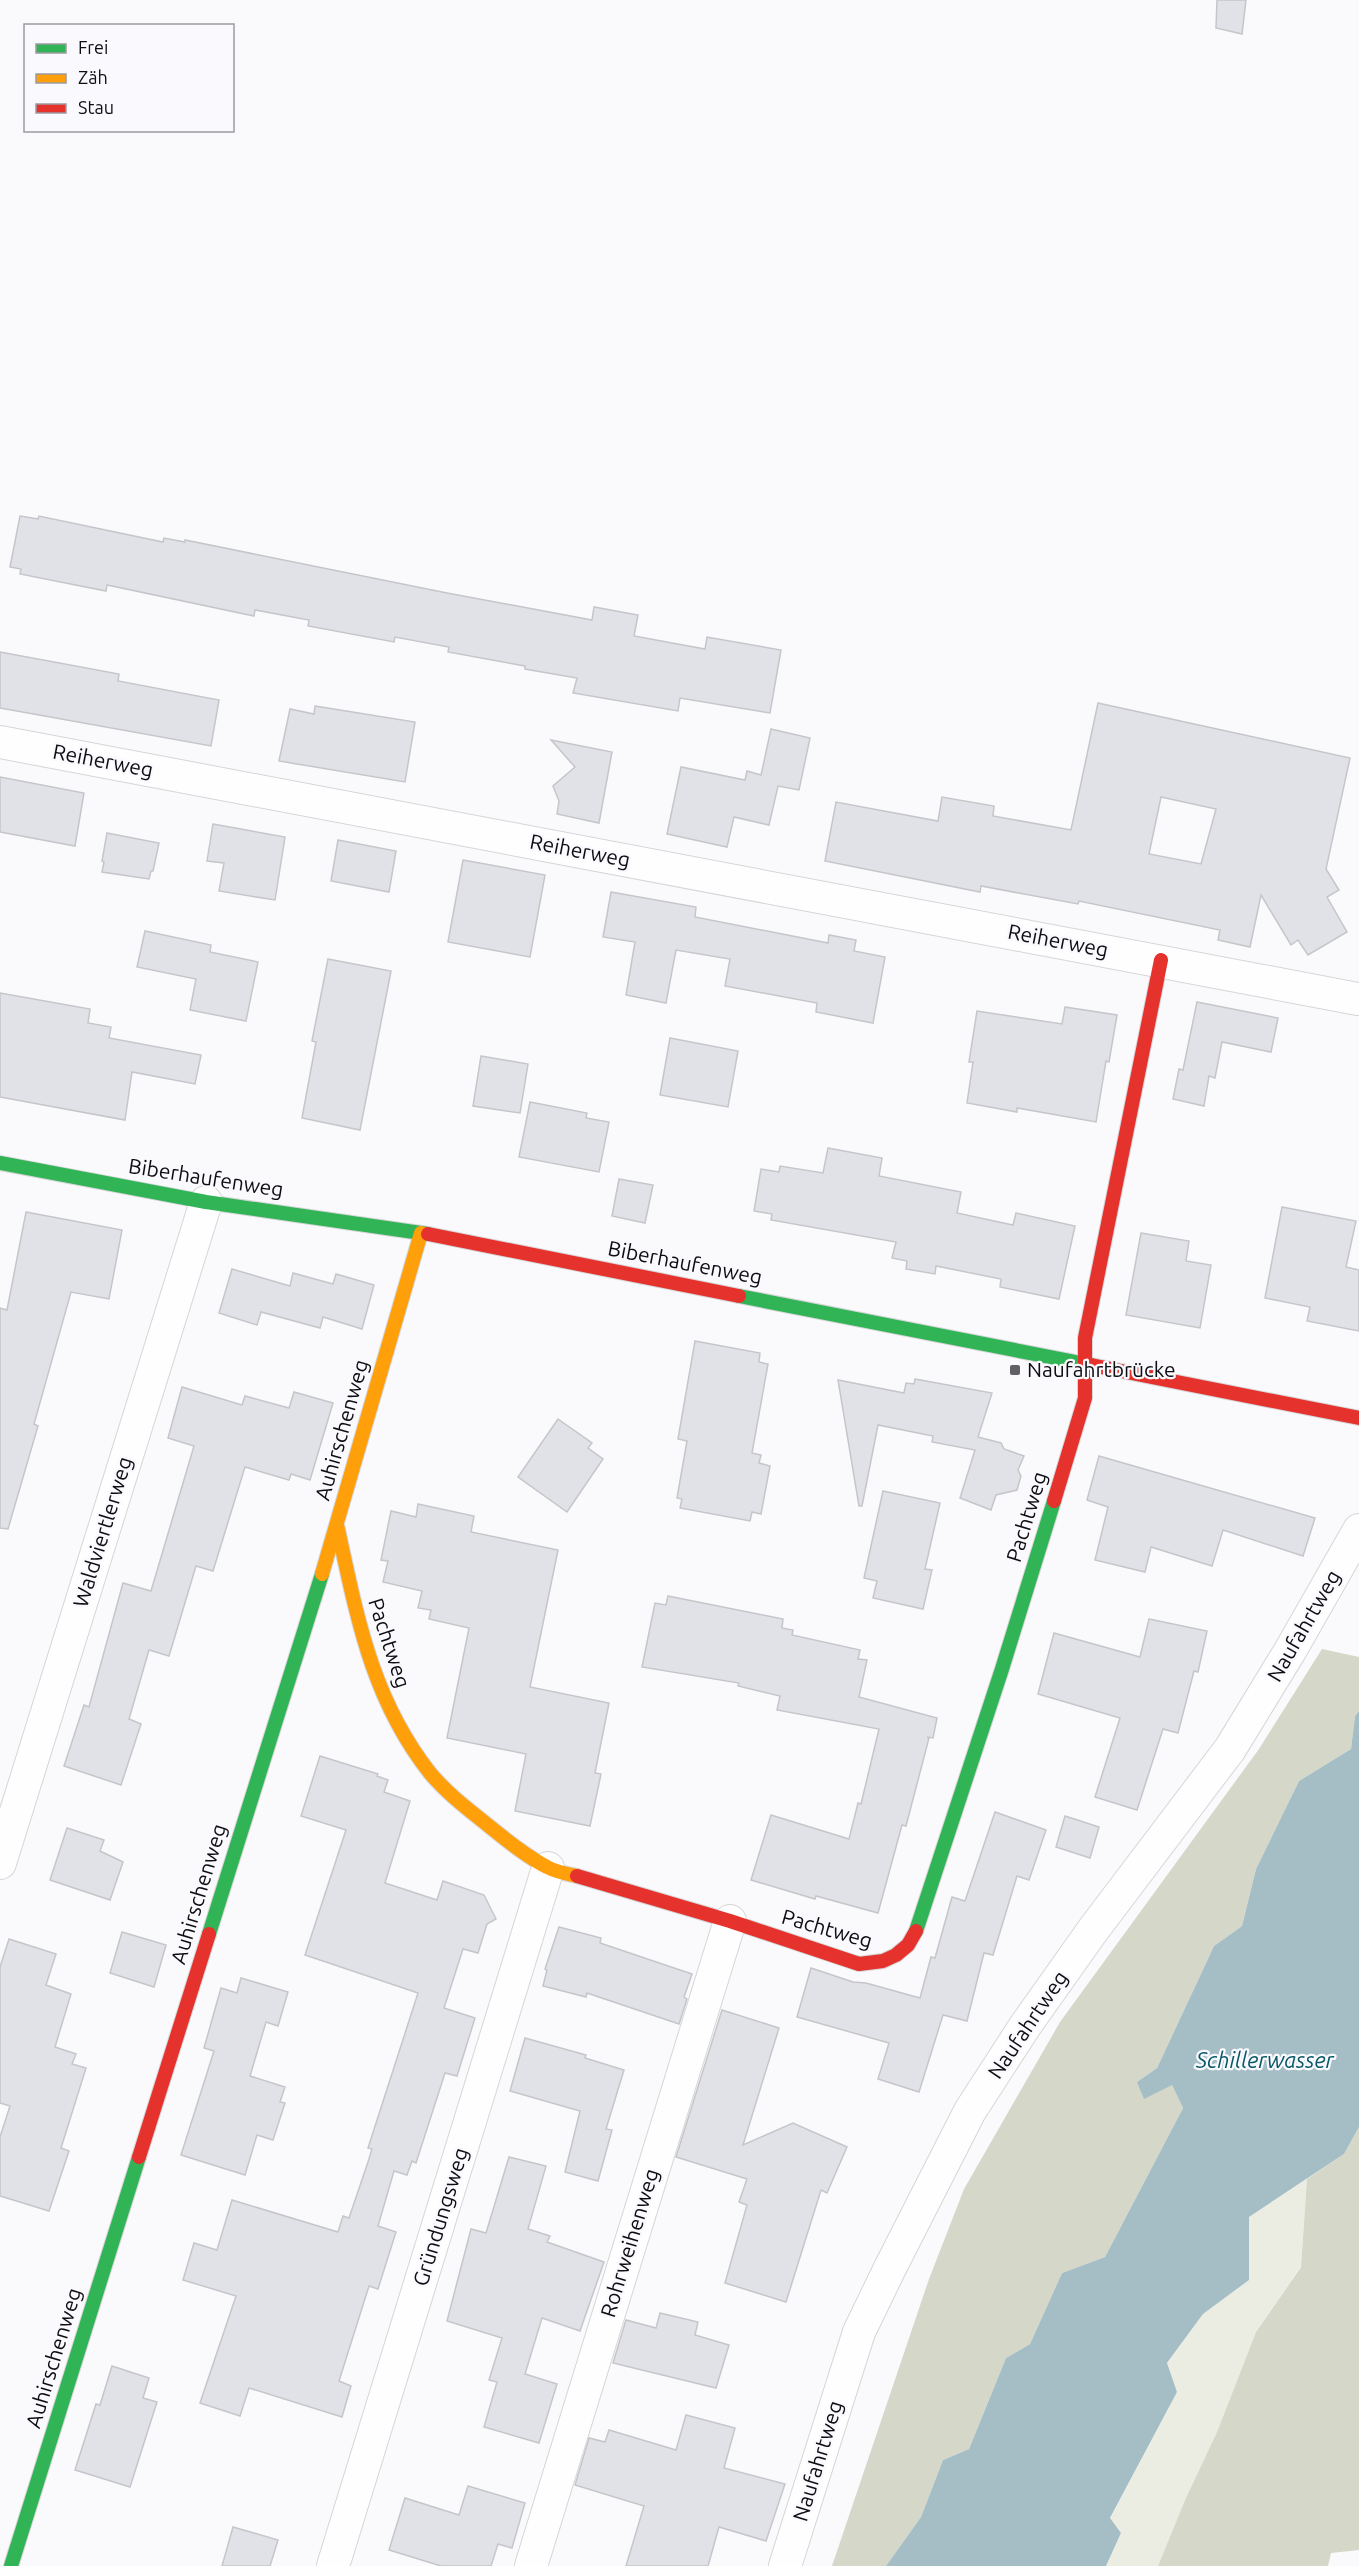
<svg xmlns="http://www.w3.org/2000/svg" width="1359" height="2566" font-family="Ubuntu,sans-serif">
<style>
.green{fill:#ecede2}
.forest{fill:#d5d7c8}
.water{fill:#a5bec6}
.building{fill:#e1e2e8;stroke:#c5c6c9;stroke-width:1.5;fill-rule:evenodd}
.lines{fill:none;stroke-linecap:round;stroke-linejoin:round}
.street-casing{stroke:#d6d6d9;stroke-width:34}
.fast-casing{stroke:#d6d6d9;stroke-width:16}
.slow-casing{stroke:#d6d6d9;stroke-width:16}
.jam-casing{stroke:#d6d6d9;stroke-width:16}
.street{stroke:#fefeff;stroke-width:32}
.fast{stroke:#30b455;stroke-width:14}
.slow{stroke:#ff9f0a;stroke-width:14}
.jam{stroke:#e5322d;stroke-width:14}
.poi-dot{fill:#616164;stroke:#f9f9fe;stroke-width:2}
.labels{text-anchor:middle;stroke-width:4.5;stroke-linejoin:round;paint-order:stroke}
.street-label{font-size:21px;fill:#0e0e12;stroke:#f9f9fe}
.poi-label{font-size:21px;fill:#0e0e12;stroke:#f9f9fe;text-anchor:start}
.water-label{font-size:22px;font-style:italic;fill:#085865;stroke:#f9f9fe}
</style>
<rect width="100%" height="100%" fill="#fafafd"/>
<path class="green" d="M 1307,2179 L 1301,2266 L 1256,2332 L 1217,2432 L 1185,2500 L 1158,2566 L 1106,2566 L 1121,2533 L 1110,2519 L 1177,2392 L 1167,2364 L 1203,2314 L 1249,2280 L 1249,2217 Z"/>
<g class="forest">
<path d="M 1322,1649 L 1359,1657 L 1359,1711 L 1355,1716 L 1351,1749 L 1299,1781 L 1256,1869 L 1242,1926 L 1214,1946 L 1157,2068 L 1137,2082 L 1172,2085 L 1183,2108 L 1105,2257 L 1062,2273 L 1030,2344 L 1006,2358 L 969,2449 L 943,2460 L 921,2517 L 886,2566 L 832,2566 L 929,2279 L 964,2189 L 1060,2022 L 1259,1749 Z"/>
<path d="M 1359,2127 L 1359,2550 L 1331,2553 L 1328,2566 L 1158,2566 L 1185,2500 L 1217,2432 L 1256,2332 L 1301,2267 L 1307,2179 L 1344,2154 Z"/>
</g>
<path class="water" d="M 1359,1711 L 1359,2127 L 1344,2154 L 1249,2217 L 1249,2280 L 1203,2314 L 1167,2363 L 1177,2392 L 1110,2518 L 1121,2533 L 1106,2566 L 886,2566 L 921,2517 L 943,2460 L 969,2449 L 1006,2358 L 1030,2344 L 1062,2273 L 1105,2257 L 1183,2108 L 1172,2085 L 1144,2099 L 1137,2082 L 1157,2068 L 1214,1946 L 1242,1926 L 1256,1869 L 1299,1781 L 1351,1749 L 1355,1716 Z"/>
<g class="building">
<path d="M 1217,0 L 1246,0 L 1242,34 L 1216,28 Z"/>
<path d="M 20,516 L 38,519 L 39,516 L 163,542 L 164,538 L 185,542 L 185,540 L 447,593 L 592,620 L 594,607 L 638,615 L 634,636 L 705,649 L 707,637 L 781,650 L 770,713 L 680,698 L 678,711 L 573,693 L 577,678 L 525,669 L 525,666 L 448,652 L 449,647 L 395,637 L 394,642 L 308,626 L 309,620 L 255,610 L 254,616 L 107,585 L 106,591 L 20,574 L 21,569 L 10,567 Z"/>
<path d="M 0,652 L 119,674 L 118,681 L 219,700 L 211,746 L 0,708 Z"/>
<path d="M 1098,703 L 1350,758 L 1326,869 L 1339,890 L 1327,897 L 1347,932 L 1308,955 L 1298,940 L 1291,945 L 1261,895 L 1250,947 L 1218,940 L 1220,930 L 1079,901 L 1078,904 L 981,886 L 980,892 L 825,861 L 836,802 L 938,821 L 942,797 L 994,806 L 993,816 L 1071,830 ZM 1161,797 L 1216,809 L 1201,864 L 1149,854 Z"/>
<path d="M 315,706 L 415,722 L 405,782 L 279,761 L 290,709 L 314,714 Z"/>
<path d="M 771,729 L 810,738 L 799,790 L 778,786 L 769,825 L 734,817 L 727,847 L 667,834 L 681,767 L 745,780 L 747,771 L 761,775 Z"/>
<path d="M 551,740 L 612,752 L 599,823 L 557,814 L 559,801 L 553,786 L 575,767 Z"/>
<path d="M 0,777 L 84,793 L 75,846 L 0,832 Z"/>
<path d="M 213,824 L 285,837 L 275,900 L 219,891 L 224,863 L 207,861 Z"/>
<path d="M 107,833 L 159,843 L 153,871 L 151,871 L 149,879 L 102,872 L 104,862 L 102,861 Z"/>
<path d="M 338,840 L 396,851 L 389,892 L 331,881 Z"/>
<path d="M 463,860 L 545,875 L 530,957 L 448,942 Z"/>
<path d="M 611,892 L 696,907 L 695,917 L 828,943 L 829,935 L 856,940 L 854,951 L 885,957 L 873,1023 L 816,1012 L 817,1003 L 725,986 L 730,959 L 676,950 L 666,1003 L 626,995 L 635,942 L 603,937 Z"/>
<path d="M 145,931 L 211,945 L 210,952 L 258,962 L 246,1021 L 190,1010 L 196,979 L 137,967 Z"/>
<path d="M 328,959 L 391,971 L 360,1130 L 302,1118 L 316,1042 L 312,1041 Z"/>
<path d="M 0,993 L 90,1009 L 88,1023 L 111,1027 L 109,1038 L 201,1055 L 195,1084 L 132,1072 L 125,1120 L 0,1097 Z"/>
<path d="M 1197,1002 L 1278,1018 L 1271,1052 L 1222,1042 L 1215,1078 L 1209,1076 L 1204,1106 L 1173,1099 L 1179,1069 L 1183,1070 Z"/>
<path d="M 1065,1007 L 1117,1015 L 1109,1062 L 1106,1061 L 1096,1122 L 1017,1108 L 1017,1112 L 967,1103 L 973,1062 L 969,1062 L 977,1011 L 1062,1024 Z"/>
<path d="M 670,1038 L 738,1051 L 728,1107 L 660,1095 Z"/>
<path d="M 481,1056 L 528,1064 L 520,1113 L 473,1106 Z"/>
<path d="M 530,1102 L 587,1113 L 586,1118 L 609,1122 L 599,1172 L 519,1157 Z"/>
<path d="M 828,1148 L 882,1158 L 879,1176 L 961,1192 L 957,1213 L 1013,1225 L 1016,1213 L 1075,1226 L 1059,1299 L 1000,1287 L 1001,1279 L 936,1266 L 935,1274 L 906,1269 L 907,1261 L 892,1258 L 896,1242 L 771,1220 L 772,1214 L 754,1211 L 761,1169 L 779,1172 L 780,1166 L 823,1173 Z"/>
<path d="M 619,1179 L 653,1185 L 645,1223 L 612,1216 Z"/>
<path d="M 1282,1207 L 1356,1221 L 1346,1267 L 1359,1270 L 1359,1331 L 1307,1321 L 1310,1307 L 1265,1298 Z"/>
<path d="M 26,1212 L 122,1230 L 109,1299 L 71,1292 L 34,1424 L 38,1426 L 8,1529 L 0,1528 L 0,1308 L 7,1310 Z"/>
<path d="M 1141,1233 L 1189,1241 L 1186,1261 L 1211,1265 L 1200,1328 L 1126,1315 Z"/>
<path d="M 232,1269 L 290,1286 L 293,1273 L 333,1284 L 336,1274 L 374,1285 L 362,1329 L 323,1317 L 320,1328 L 261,1312 L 257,1325 L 219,1313 Z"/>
<path d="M 695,1341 L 760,1353 L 759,1362 L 768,1364 L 752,1453 L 761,1455 L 759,1463 L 770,1466 L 761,1514 L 752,1512 L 750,1521 L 680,1508 L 682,1499 L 677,1498 L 687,1441 L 678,1439 Z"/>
<path d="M 915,1379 L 992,1393 L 978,1437 L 1001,1443 L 1004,1449 L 1024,1456 L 1018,1470 L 1021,1476 L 1017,1490 L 996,1495 L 991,1510 L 960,1498 L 975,1450 L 932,1442 L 933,1436 L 878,1425 L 862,1506 L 859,1506 L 838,1380 L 904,1393 L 906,1383 L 914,1384 Z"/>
<path d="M 182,1387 L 242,1405 L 245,1396 L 289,1408 L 294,1392 L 333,1403 L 310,1480 L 291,1474 L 289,1480 L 245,1467 L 213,1571 L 196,1566 L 169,1656 L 149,1650 L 129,1719 L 141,1724 L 121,1785 L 64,1766 L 84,1705 L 89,1707 L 123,1583 L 151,1591 L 194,1446 L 168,1438 Z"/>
<path d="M 558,1419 L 592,1443 L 588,1448 L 603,1459 L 567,1512 L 518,1477 Z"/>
<path d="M 1099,1456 L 1315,1518 L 1303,1556 L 1223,1530 L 1212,1566 L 1151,1547 L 1145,1572 L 1095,1560 L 1108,1507 L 1087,1500 Z"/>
<path d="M 883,1491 L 940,1503 L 925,1569 L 932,1570 L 923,1609 L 873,1598 L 877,1581 L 864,1578 Z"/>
<path d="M 418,1504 L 474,1516 L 471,1532 L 558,1550 L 530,1687 L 609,1703 L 595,1773 L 601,1774 L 590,1826 L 515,1811 L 526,1754 L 447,1738 L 469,1628 L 429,1619 L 431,1610 L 418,1608 L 422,1591 L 383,1582 L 388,1561 L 381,1560 L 391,1511 L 416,1517 Z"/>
<path d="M 668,1596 L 783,1619 L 782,1628 L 793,1630 L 792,1635 L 860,1650 L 858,1659 L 867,1660 L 859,1697 L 937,1718 L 933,1738 L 927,1737 L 929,1738 L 906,1826 L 902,1825 L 878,1913 L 816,1896 L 815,1899 L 751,1880 L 771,1815 L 849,1839 L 858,1803 L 861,1804 L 879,1729 L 777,1710 L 780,1696 L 738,1686 L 739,1683 L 642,1667 L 655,1603 L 666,1605 Z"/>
<path d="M 1149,1619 L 1207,1631 L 1198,1672 L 1194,1671 L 1178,1733 L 1163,1729 L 1137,1810 L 1095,1797 L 1120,1718 L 1038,1694 L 1054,1633 L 1140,1657 Z"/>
<path d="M 320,1756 L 378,1774 L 377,1776 L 388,1780 L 384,1792 L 410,1801 L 385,1883 L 437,1900 L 443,1881 L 484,1895 L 496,1919 L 487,1924 L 478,1953 L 463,1949 L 444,2008 L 475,2018 L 457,2076 L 445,2073 L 416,2163 L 412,2161 L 407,2175 L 394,2171 L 378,2226 L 396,2232 L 378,2289 L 369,2286 L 339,2381 L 351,2386 L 342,2417 L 249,2388 L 240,2416 L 200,2403 L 236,2296 L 183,2280 L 194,2243 L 217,2250 L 232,2200 L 338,2232 L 343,2216 L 349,2218 L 368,2162 L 372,2149 L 368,2148 L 418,1993 L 305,1955 L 346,1830 L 301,1816 Z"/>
<path d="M 995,1812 L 1046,1830 L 1029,1880 L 1017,1876 L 993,1955 L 984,1953 L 967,2021 L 943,2015 L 919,2092 L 878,2079 L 889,2043 L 797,2017 L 811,1968 L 853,1982 L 866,1983 L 920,1998 L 931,1957 L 935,1958 L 952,1897 L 965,1901 Z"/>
<path d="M 1065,1816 L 1099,1827 L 1090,1858 L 1056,1847 Z"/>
<path d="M 67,1828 L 104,1840 L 100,1851 L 123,1862 L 110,1900 L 50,1880 Z"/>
<path d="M 559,1927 L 601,1938 L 600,1943 L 692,1974 L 684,1997 L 687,1999 L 679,2024 L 587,1993 L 586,1997 L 543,1986 L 547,1970 L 545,1969 Z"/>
<path d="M 122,1932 L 166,1945 L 154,1987 L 110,1973 Z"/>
<path d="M 9,1939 L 56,1954 L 46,1985 L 71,1994 L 55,2047 L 76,2054 L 72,2064 L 86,2068 L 61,2148 L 69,2151 L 49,2211 L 0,2196 L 0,2137 L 10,2106 L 0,2103 L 0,1967 Z"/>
<path d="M 241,1978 L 288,1992 L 278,2026 L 266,2022 L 250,2076 L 285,2087 L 280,2102 L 285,2103 L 273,2140 L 257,2135 L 245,2175 L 181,2155 L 214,2051 L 204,2048 L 221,1988 L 237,1993 Z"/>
<path d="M 722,2010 L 779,2028 L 743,2145 L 793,2123 L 847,2147 L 827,2193 L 821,2190 L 786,2302 L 725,2283 L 747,2205 L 739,2202 L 747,2179 L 676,2157 Z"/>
<path d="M 525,2038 L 586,2055 L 585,2058 L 624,2070 L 606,2129 L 612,2130 L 598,2181 L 565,2172 L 580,2111 L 510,2091 Z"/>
<path d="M 509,2157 L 546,2166 L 528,2229 L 550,2236 L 547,2242 L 604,2262 L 580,2331 L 542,2318 L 525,2374 L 557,2384 L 539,2443 L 484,2427 L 497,2382 L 489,2380 L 502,2338 L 447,2321 L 471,2229 L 486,2233 Z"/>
<path d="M 660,2313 L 698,2322 L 695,2335 L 729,2345 L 716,2388 L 613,2363 L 626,2320 L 656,2328 Z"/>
<path d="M 112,2366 L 149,2378 L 143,2398 L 157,2402 L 130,2487 L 75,2470 L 96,2404 L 100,2405 Z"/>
<path d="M 686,2415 L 735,2428 L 724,2468 L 785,2484 L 766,2541 L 719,2527 L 708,2566 L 626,2566 L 644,2506 L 575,2485 L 589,2438 L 605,2442 L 609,2430 L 676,2450 Z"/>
<path d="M 468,2486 L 525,2503 L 512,2548 L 498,2544 L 491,2566 L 441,2566 L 389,2550 L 405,2498 L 459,2515 Z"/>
<path d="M 233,2527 L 278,2540 L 270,2566 L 222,2566 Z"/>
</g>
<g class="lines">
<g class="street-casing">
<g id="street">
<path d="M 0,742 L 1358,999"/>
<path d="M 0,1863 L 206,1202"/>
<path d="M 333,2566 L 548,1868"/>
<path d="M 531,2566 L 730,1921"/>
<path d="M 785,2566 L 859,2332 L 890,2268 L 970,2111 L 1025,2026 L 1093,1930 L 1230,1749 L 1290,1651 L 1359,1530"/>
</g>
</g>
<g class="fast-casing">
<g id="fast">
<path d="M 0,1163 L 206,1202 L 428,1234"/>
<path d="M 739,1296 L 1091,1365"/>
<path d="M 916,1931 L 1002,1669 L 1054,1501"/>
<path d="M 209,1934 L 322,1574"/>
<path d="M 11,2566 L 139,2157"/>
</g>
</g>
<g class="slow-casing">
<g id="slow">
<path d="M 337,1525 C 357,1616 371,1698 430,1773 C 446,1792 465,1807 484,1822 C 504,1838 524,1855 547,1867 C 556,1872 567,1874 577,1876"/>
<path d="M 322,1574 L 421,1233"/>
</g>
</g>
<g class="jam-casing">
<g id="jam">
<path d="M 428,1234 L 739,1296"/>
<path d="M 1091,1365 L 1359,1418"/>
<path d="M 1054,1501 L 1085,1398 L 1085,1338 L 1161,960"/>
<path d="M 577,1876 L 730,1921 L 859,1964 L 883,1961 L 896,1955 L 908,1945 L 916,1931"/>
<path d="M 139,2157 L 209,1934"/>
</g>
</g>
<use href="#street" class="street"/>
<use href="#fast" class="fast"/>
<use href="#slow" class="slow"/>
<use href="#jam" class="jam"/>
</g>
<rect class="poi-dot" x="1009" y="1364" width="12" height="12" rx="3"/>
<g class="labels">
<g class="street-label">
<text transform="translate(103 761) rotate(11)" y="7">Reiherweg</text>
<text transform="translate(580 851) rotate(11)" y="7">Reiherweg</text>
<text transform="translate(1058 941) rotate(11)" y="7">Reiherweg</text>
<text transform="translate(206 1178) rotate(9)" y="7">Biberhaufenweg</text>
<text transform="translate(685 1263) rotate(11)" y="7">Biberhaufenweg</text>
<text transform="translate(342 1430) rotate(-74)" y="7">Auhirschenweg</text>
<text transform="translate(1027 1517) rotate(-73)" y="7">Pachtweg</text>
<text transform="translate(103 1532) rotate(-73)" y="7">Waldviertlerweg</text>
<text transform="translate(1304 1626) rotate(-60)" y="7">Naufahrtweg</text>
<text transform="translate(389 1643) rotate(72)" y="7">Pachtweg</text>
<text transform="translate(199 1894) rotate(-73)" y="7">Auhirschenweg</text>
<text transform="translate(827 1929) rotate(16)" y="7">Pachtweg</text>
<text transform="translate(1028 2025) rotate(-56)" y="7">Naufahrtweg</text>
<text transform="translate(441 2217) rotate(-73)" y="7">Gründungsweg</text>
<text transform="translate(630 2243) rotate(-73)" y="7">Rohrweihenweg</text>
<text transform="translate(54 2358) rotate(-73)" y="7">Auhirschenweg</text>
<text transform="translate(818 2461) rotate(-73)" y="7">Naufahrtweg</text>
</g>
<g class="poi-label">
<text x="1027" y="1377">Naufahrtbrücke</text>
</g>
<g class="water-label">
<text x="1265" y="2068">Schillerwasser</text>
</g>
</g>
<rect x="24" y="24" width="210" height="108" fill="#f9f9fe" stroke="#9b9ba0" stroke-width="1.5"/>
<rect x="36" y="44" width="30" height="9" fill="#30b455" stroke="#9b9ba0" stroke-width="1.5"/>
<text x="78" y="54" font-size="18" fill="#0e0e12">Frei</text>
<rect x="36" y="74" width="30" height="9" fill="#ff9f0a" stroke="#9b9ba0" stroke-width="1.5"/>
<text x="78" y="84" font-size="18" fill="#0e0e12">Zäh</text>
<rect x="36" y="104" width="30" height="9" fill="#e5322d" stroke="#9b9ba0" stroke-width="1.5"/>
<text x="78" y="114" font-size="18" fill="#0e0e12">Stau</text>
</svg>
